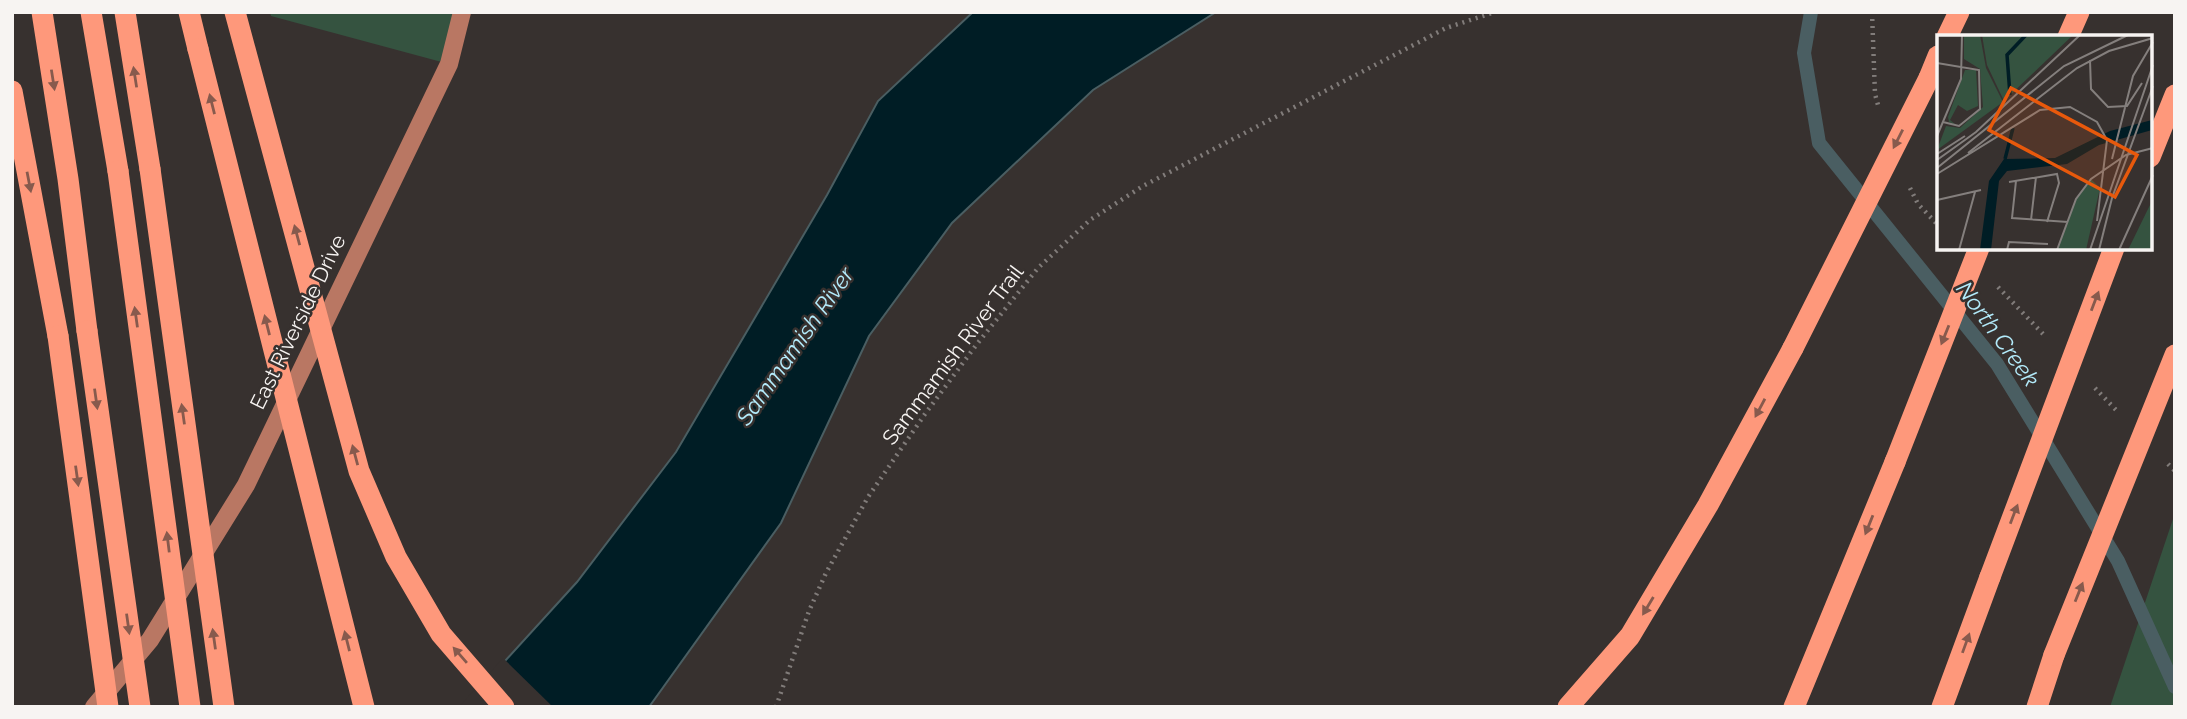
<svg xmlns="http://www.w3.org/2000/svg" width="2187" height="719" font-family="Raleway,sans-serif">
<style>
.green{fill:#355340}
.water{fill:#001d25;stroke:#4a5e62;stroke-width:2}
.pier{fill:#37312f}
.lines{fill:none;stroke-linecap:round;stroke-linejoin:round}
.stream{stroke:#4a5e62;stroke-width:14}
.path{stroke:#817c7a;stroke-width:4.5;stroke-dasharray:2 5;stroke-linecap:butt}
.secondary{stroke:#b97763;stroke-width:18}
.highway{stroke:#fe987b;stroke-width:21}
.highway-bridge{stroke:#fe987b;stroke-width:21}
.oneway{fill:#875a4d}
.labels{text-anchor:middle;stroke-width:5;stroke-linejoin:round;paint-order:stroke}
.street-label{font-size:21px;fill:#f7f4f2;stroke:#37312f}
.water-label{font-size:23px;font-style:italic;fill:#b3ebfb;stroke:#37312f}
.inset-river{fill:none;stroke:#001d25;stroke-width:3.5}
.inset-road{fill:none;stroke:#847f7d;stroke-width:2}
.view{fill:#e8590c;fill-opacity:0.15;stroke:#e8590c;stroke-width:3.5}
.inset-edge{fill:none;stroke:#f7f4f2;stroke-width:3.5}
</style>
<rect width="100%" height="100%" fill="#37312f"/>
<g class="green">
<path d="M 270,12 L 462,12 L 449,64 L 271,16 Z"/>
<path d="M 2175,513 L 2175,707 L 2110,707 Z"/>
</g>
<path class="water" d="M 973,12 L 1216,12 L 1093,90 L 952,223 L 869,336 L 781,523 L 649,707 L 463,707 L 577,582 L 676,452 L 827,195 L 878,101 Z"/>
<path class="pier" d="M 503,658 L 553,707 L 459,707 Z"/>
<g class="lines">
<path class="stream" d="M 1811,12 L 1804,53 L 1819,143 L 1997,364 L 2118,561 L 2175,687"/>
<g class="path">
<path d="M 1872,12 L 1875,94 L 1878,105"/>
<path d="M 1910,188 L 1918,204 L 1938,225"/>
<path d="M 1998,287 L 2045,336"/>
<path d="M 2095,388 L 2118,412"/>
<path d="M 2168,464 L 2175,471"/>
<path d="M 776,707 L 809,611 L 826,573 L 868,497 L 925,414 L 977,344 L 1038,268 L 1090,220 L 1143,186 L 1446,28 L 1495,12"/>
</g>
<path class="secondary" d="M 94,707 L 150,640 L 246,485 L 449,64 L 462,12"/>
<g class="highway">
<path d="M 42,12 L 68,179 L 87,331"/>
<path d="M 91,12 L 118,171"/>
<path d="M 125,12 L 150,169"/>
<path d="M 189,12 L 198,49"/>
<path d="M 1947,37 L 1959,12"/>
<path d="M 2068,37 L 2079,12"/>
<path d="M 1929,78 L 1938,56"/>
<path d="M 12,91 L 58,336"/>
<path d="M 2150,157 L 2175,95"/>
<path d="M 1568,707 L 1630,636 L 1708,505 L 1793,348"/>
<path d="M 1794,707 L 1895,462"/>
<path d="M 1942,707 L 1990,577"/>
<path d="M 2037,707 L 2054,655"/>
</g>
<g class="highway-bridge">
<path d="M 235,12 L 359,471 L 396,557 L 441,634 L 504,707"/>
<path d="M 198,49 L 364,707"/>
<path d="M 150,169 L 224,707"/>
<path d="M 118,171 L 190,707"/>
<path d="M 87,331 L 140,707"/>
<path d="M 58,336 L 108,707"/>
<path d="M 1793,348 L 1929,78"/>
<path d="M 1895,462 L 1979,248"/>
<path d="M 1990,577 L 2114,248"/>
<path d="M 2054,655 L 2175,355"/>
</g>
</g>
<defs><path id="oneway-solid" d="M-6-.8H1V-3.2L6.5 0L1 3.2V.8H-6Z" transform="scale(1.75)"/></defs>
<g class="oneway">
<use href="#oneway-solid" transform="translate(135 77) rotate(-99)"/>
<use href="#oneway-solid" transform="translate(53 80) rotate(81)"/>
<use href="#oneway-solid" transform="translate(212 104) rotate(-104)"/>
<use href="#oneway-solid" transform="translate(1898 139) rotate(117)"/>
<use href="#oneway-solid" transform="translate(29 182) rotate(79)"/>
<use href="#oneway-solid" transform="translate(297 235) rotate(-105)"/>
<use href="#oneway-solid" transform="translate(2095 301) rotate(-69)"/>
<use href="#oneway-solid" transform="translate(136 317) rotate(-98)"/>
<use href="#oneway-solid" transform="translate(267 325) rotate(-104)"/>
<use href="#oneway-solid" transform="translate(1945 335) rotate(112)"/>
<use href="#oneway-solid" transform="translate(96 399) rotate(82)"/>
<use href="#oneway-solid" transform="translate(1760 408) rotate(118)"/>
<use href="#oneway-solid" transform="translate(183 414) rotate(-98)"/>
<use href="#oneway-solid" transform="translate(355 455) rotate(-105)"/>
<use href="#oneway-solid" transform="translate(77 476) rotate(82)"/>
<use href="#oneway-solid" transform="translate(2014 514) rotate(-69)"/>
<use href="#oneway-solid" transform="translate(1869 525) rotate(112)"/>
<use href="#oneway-solid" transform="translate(168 542) rotate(-97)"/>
<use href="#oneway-solid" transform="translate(2079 592) rotate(-68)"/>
<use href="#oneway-solid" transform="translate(1648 606) rotate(121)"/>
<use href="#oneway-solid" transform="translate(128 624) rotate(82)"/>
<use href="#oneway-solid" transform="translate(214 639) rotate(-98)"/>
<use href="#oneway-solid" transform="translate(347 641) rotate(-104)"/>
<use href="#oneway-solid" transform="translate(1966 643) rotate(-70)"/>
<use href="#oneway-solid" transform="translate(460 655) rotate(-131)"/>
</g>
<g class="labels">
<g class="street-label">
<text transform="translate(298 322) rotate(-64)" y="7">East Riverside Drive</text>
<text transform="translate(953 355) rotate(-53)" y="7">Sammamish River Trail</text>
</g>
<g class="water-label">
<text transform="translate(1998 334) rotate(54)" y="8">North Creek</text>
<text transform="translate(795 346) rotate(-55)" y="8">Sammamish River</text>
</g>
</g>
<g transform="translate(1937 35)">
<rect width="215" height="215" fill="#37312f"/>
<path d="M 27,0 L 43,0 L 49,33 L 66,67 L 0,115 L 9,91 L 23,93 L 46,72 L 43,34 L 27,24 ZM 45,0 L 136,0 L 67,66 L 50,30 ZM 28,35 L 39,35 L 41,71 L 30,76 L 21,70 L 13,85 L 19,90 L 12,87 L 11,82 ZM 154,144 L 163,153 L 149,215 L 120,215 L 139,164 ZM 215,166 L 214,215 L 191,215 L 210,176 Z" fill="#355340"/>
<path d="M 215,85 L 215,95 L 162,110 L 130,129 L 70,136 L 62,146 L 54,215 L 43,215 L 52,146 L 67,124 L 118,123 L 173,96 Z" fill="#001d25"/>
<path class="inset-river" d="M 73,60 L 70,20 L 89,0M 68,124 L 76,93"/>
<path class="inset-road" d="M 153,25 L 154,54 L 171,72 L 190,71 L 205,48M 0,28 L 42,35 L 43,74 L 22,91 L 6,87M 0,101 L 24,44 L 25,0M 31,118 L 140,33 L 172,16 L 216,3M 0,119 L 28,101M 175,124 L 196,41 L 216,7M 0,125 L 39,97 L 143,0M 0,133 L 127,31 L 191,0M 0,139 L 103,75 L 133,72 L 160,87 L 170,105 L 160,186M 79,146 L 75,183 L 131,187M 72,147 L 120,139 L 122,148 L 110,187M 0,165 L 44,155M 94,185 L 99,142M 22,215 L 38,157M 70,215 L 72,207 L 111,209M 120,215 L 139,164 L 154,144 L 189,120 L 216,113M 153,215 L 216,30M 162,215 L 175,163 L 216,51M 182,215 L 216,140"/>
<path class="view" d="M 74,53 L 200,120 L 178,162 L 52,95 Z"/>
<rect width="215" height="215" class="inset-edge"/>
</g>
<rect width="2187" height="719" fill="none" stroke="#f7f4f2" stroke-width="28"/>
</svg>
